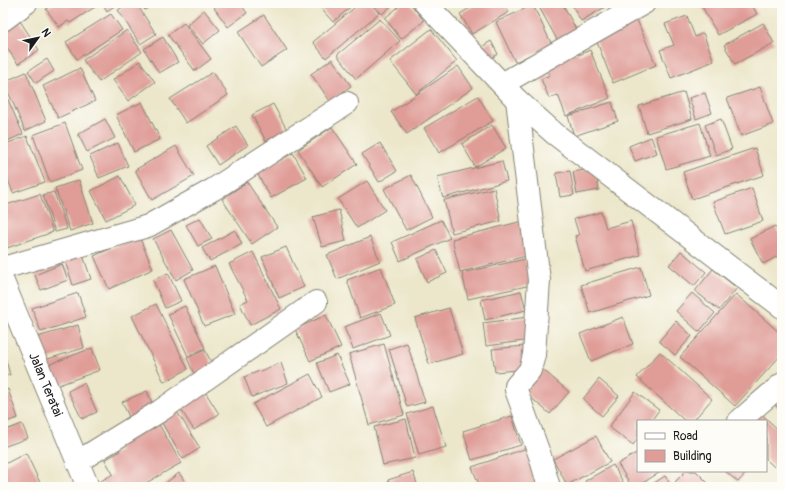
<svg xmlns="http://www.w3.org/2000/svg" width="785" height="490" viewBox="0 0 785 490" font-family="Pangolin,sans-serif">
<style>
.building{fill:#e09d98}
.lines{fill:none;stroke-linecap:round;stroke-linejoin:round}
.street-casing{stroke:#848274;stroke-width:24}
.street{stroke:#fff;stroke-width:22}
.labels{text-anchor:middle;dominant-baseline:central;stroke-width:4;stroke-linejoin:round;paint-order:stroke}
.street-label{font-size:13px;fill:#1c1c1c;stroke:#fdfcf7}
</style>
<rect width="100%" height="100%" fill="#fdfcf7"/>
<filter id="ink" filterUnits="userSpaceOnUse"><feTurbulence type="fractalNoise" baseFrequency=".025" numOctaves="2"/><feDisplacementMap in="SourceGraphic" scale="8" xChannelSelector="R" yChannelSelector="G"/><feConvolveMatrix kernelMatrix="1 2 1 2 8 2 1 2 1" color-interpolation-filters="sRGB"/></filter>
<filter id="wash" filterUnits="userSpaceOnUse"><feTurbulence type="fractalNoise" baseFrequency=".012" numOctaves="4" result="noise"/><feDisplacementMap in="SourceGraphic" scale="16" xChannelSelector="R" yChannelSelector="G"/><feGaussianBlur stdDeviation="0.9" result="paint"/><feColorMatrix in="noise" values="0 0 0 0 0 0 0 0 0 0 0 0 0 0 0 0 0 1.4 0 .05"/><feComposite in="paint" operator="in"/></filter>
<g filter="url(#wash)">
<rect width="100%" height="100%" fill="#ece7cb"/>
<g id="blocks">
<path class="building" d="M55,3H96L98,5L70,23L68,21L59,27L46,9Z
M102,3H119L107,11Z
M129,3H136L156,34L140,44L118,10Z
M139,3H154L145,10Z
M220,3H240L247,13L228,27L214,8Z
M316,3H355L333,22Z
M360,3H370L379,13L326,58L313,42Z
M372,3H390L392,5L382,14Z
M403,3H410L424,21L401,39L385,18Z
M478,3H504L509,12L472,34L460,14Z
M546,3H562L578,33L559,43L539,7Z
M571,3H612L581,21Z
M700,3H751L757,14L718,35Z
M533,5L552,45L515,62L496,22Z
M204,10L220,30L203,44L187,25Z
M111,14L122,30L77,59L66,42Z
M264,15L287,50L261,67L238,32Z
M687,16L695,37L703,33L714,61L671,78L660,50L674,45L665,24Z
M380,19L400,41L356,79L337,55Z
M637,20L656,65L613,83L595,37Z
M20,21L39,50L18,64L3,42V33Z
M184,23L211,59L195,71L168,35Z
M763,23L774,43L735,64L724,45Z
M431,29L457,61L416,94L390,61Z
M127,30L142,52L99,82L83,60Z
M163,37L178,62L159,73L144,49Z
M491,41L498,54L485,62L477,50Z
M590,50L610,98L566,116L558,95L549,98L541,79L550,75L547,68L577,51L579,55Z
M47,59L54,71L36,83L28,71Z
M332,59L351,86L330,101L311,74Z
M140,61L155,82L128,101L113,80Z
M458,66L473,88L407,134L391,112Z
M80,68L95,101L58,118L43,86Z
M26,72L46,121L25,131L4,82Z
M213,72L228,95L186,123L170,99Z
M760,87L773,124L741,136L727,98Z
M684,92L692,119L647,133L639,106Z
M705,93L712,113L696,119L689,98Z
M6,95L23,134L3,143V96Z
M478,96L493,121L439,153L424,128Z
M142,102L160,139L134,152L116,115Z
M612,102L618,121L574,136L568,116Z
M273,104L287,130L266,141L252,115Z
M105,119L115,138L87,152L78,134Z
M721,119L732,149L716,155L705,125Z
M65,123L82,170L50,182L33,135Z
M700,123L710,156L666,169L656,136Z
M492,125L506,148L475,167L462,144Z
M236,126L248,145L218,165L206,146Z
M332,127L357,164L322,187L298,150Z
M27,136L45,182L13,193L3,166V145Z
M651,137L657,153L635,161L629,146Z
M118,143L128,166L99,178L90,156Z
M380,143L397,171L379,182L362,154Z
M176,146L194,176L152,200L135,170Z
M755,148L764,175L692,199L683,172Z
M293,153L307,178L271,198L257,173Z
M502,161L507,181L443,198L437,177Z
M595,168L599,190L577,194L573,172Z
M570,171L574,195L560,197L556,173Z
M411,175L432,217L406,230L384,189Z
M120,176L135,205L106,220L91,191Z
M79,180L93,223L70,231L55,188Z
M367,181L385,210L357,228L338,199Z
M247,182L277,227L252,244L222,199Z
M494,188L501,221L452,233L444,200Z
M752,188L763,221L725,234L713,202Z
M54,192L67,229L55,232L43,195Z
M40,194L53,232L7,248L3,235V206Z
M339,210L346,241L322,247L313,217Z
M601,212L606,228L631,221L640,255L585,271L575,236L579,235L574,219Z
M200,218L212,239L198,246L186,225Z
M441,220L450,238L400,261L392,242Z
M523,221L531,255L460,272L452,239Z
M775,226L782,239V254L763,264L750,239Z
M171,230L193,270L176,280L153,239Z
M235,230L242,244L210,261L202,248Z
M139,236L153,269L109,289L94,256Z
M370,237L380,261L337,279L327,255Z
M286,247L304,287L279,298L262,257Z
M436,250L447,273L427,282L417,259Z
M681,251L706,272L694,286L669,265Z
M82,252L91,279L73,285L64,258Z
M253,252L281,309L250,325L240,304L248,300L229,264Z
M525,259L531,285L468,299L462,273Z
M62,264L68,280L41,290L35,275Z
M215,266L235,314L204,326L184,279Z
M381,267L395,305L360,318L347,280Z
M641,267L649,295L590,313L581,285Z
M713,269L737,288L719,310L695,291Z
M168,273L181,301L165,308L153,280Z
M521,291L526,310L485,320L481,300Z
M78,293L86,317L41,332L32,308Z
M692,293L715,313L699,332L676,311Z
M736,294L782,335V354L735,406L680,357Z
M156,304L188,369L164,382L132,316Z
M185,306L205,348L188,356L168,314Z
M449,308L463,354L429,364L415,318Z
M381,313L390,335L353,349L344,327Z
M326,315L341,347L310,361L295,329Z
M528,317L531,340L486,346L483,323Z
M623,317L633,344L591,361L580,334Z
M676,321L692,336L675,355L659,341Z
M78,325L84,348L41,361L34,338Z
M407,343L425,402L407,407L389,349Z
M384,344L404,415L369,425L349,354Z
M525,346L527,369L495,372L492,349Z
M92,348L100,370L56,386L48,365Z
M205,350L214,368L195,376L187,358Z
M4,352L10,375L3,376V353Z
M660,352L712,399L693,421H685L637,377Z
M337,355L350,384L329,392L317,363Z
M281,363L288,383L252,397L244,377Z
M540,367L569,392L550,414L521,389Z
M310,374L322,397L266,427L253,404Z
M599,379L619,396L602,416L583,399Z
M84,383L97,412L82,419L68,391Z
M8,389L18,418L3,423V391Z
M204,390L219,414L194,430L178,405Z
M147,391L155,410L131,421L122,402Z
M635,392L659,410L651,421H638V438L633,445L609,427Z
M782,396V411L775,405Z
M433,406L446,447L419,455L407,414Z
M176,410L200,448L183,459L160,420Z
M758,411L782,433V458L774,467L766,459V421H749Z
M512,416L521,445L472,460L463,431Z
M406,419L415,458L383,465L374,427Z
M157,421L181,463L139,487H104L101,481L113,474L105,460L120,451L116,445Z
M22,424L28,438L3,447V431Z
M596,436L610,462L567,485L553,459Z
M530,447L542,481L525,487H480L472,467Z
M638,452V471H662L636,487H632L618,464Z
M26,453L42,487H3V465Z
M613,465L626,487H589L585,481Z
M686,471H696L712,487H680L675,482Z
M725,471H748L738,482Z
M413,472L418,487H390L388,480Z
M179,473L189,487H160Z
M665,476L672,487H648Z"/>
</g>
</g>
<g filter="url(#ink)">
<use href="#blocks" fill-opacity="0" stroke="#848274" stroke-width="1"/>
<g class="lines">
<defs>
<g id="street">
<path d="M425,3L517,100L555,134L782,307"/>
<path d="M3,20L26,3"/>
<path d="M502,84L644,3"/>
<path d="M517,100L539,280L534,355L530,370L516,386V390L540,456L549,487"/>
<path d="M3,268L148,226L214,189L347,103"/>
<path id="s1" d="M3,282L88,487"/>
<path d="M739,421L782,384"/>
<path d="M77,462L160,411L316,302"/>
</g>
</defs>
<use href="#street" class="street-casing"/>
<use href="#street" class="street"/>
</g>
</g>
<g class="labels">
<g class="street-label">
<text stroke="none"><textPath href="#s1" startOffset="111">Jalan Teratai</textPath></text>
</g>
</g>
<rect width="785" height="490" fill="none" stroke="#fdfcf7" stroke-width="16"/>
<rect x="637" y="420" width="130" height="52" fill="#fdfcf7" stroke="#a3a29f"/>
<rect x="645" y="433" width="20" height="6" fill="#ffffff" stroke="#a3a29f"/>
<text x="673" y="440" font-size="12" fill="#1c1c1c">Road</text>
<rect x="645" y="450" width="20" height="12" fill="#e09d98" stroke="#a3a29f"/>
<text x="673" y="460" font-size="12" fill="#1c1c1c">Building</text>
<g transform="translate(38 38) rotate(57)" stroke="#fdfcf7" stroke-width="3" paint-order="stroke">
<path d="M0-3L7 15L0 10L-7 15Z" fill="#1c1c1c"/>
<text y="-6" font-size="11" font-weight="bold" text-anchor="middle" fill="#1c1c1c">N</text>
</g>
</svg>
